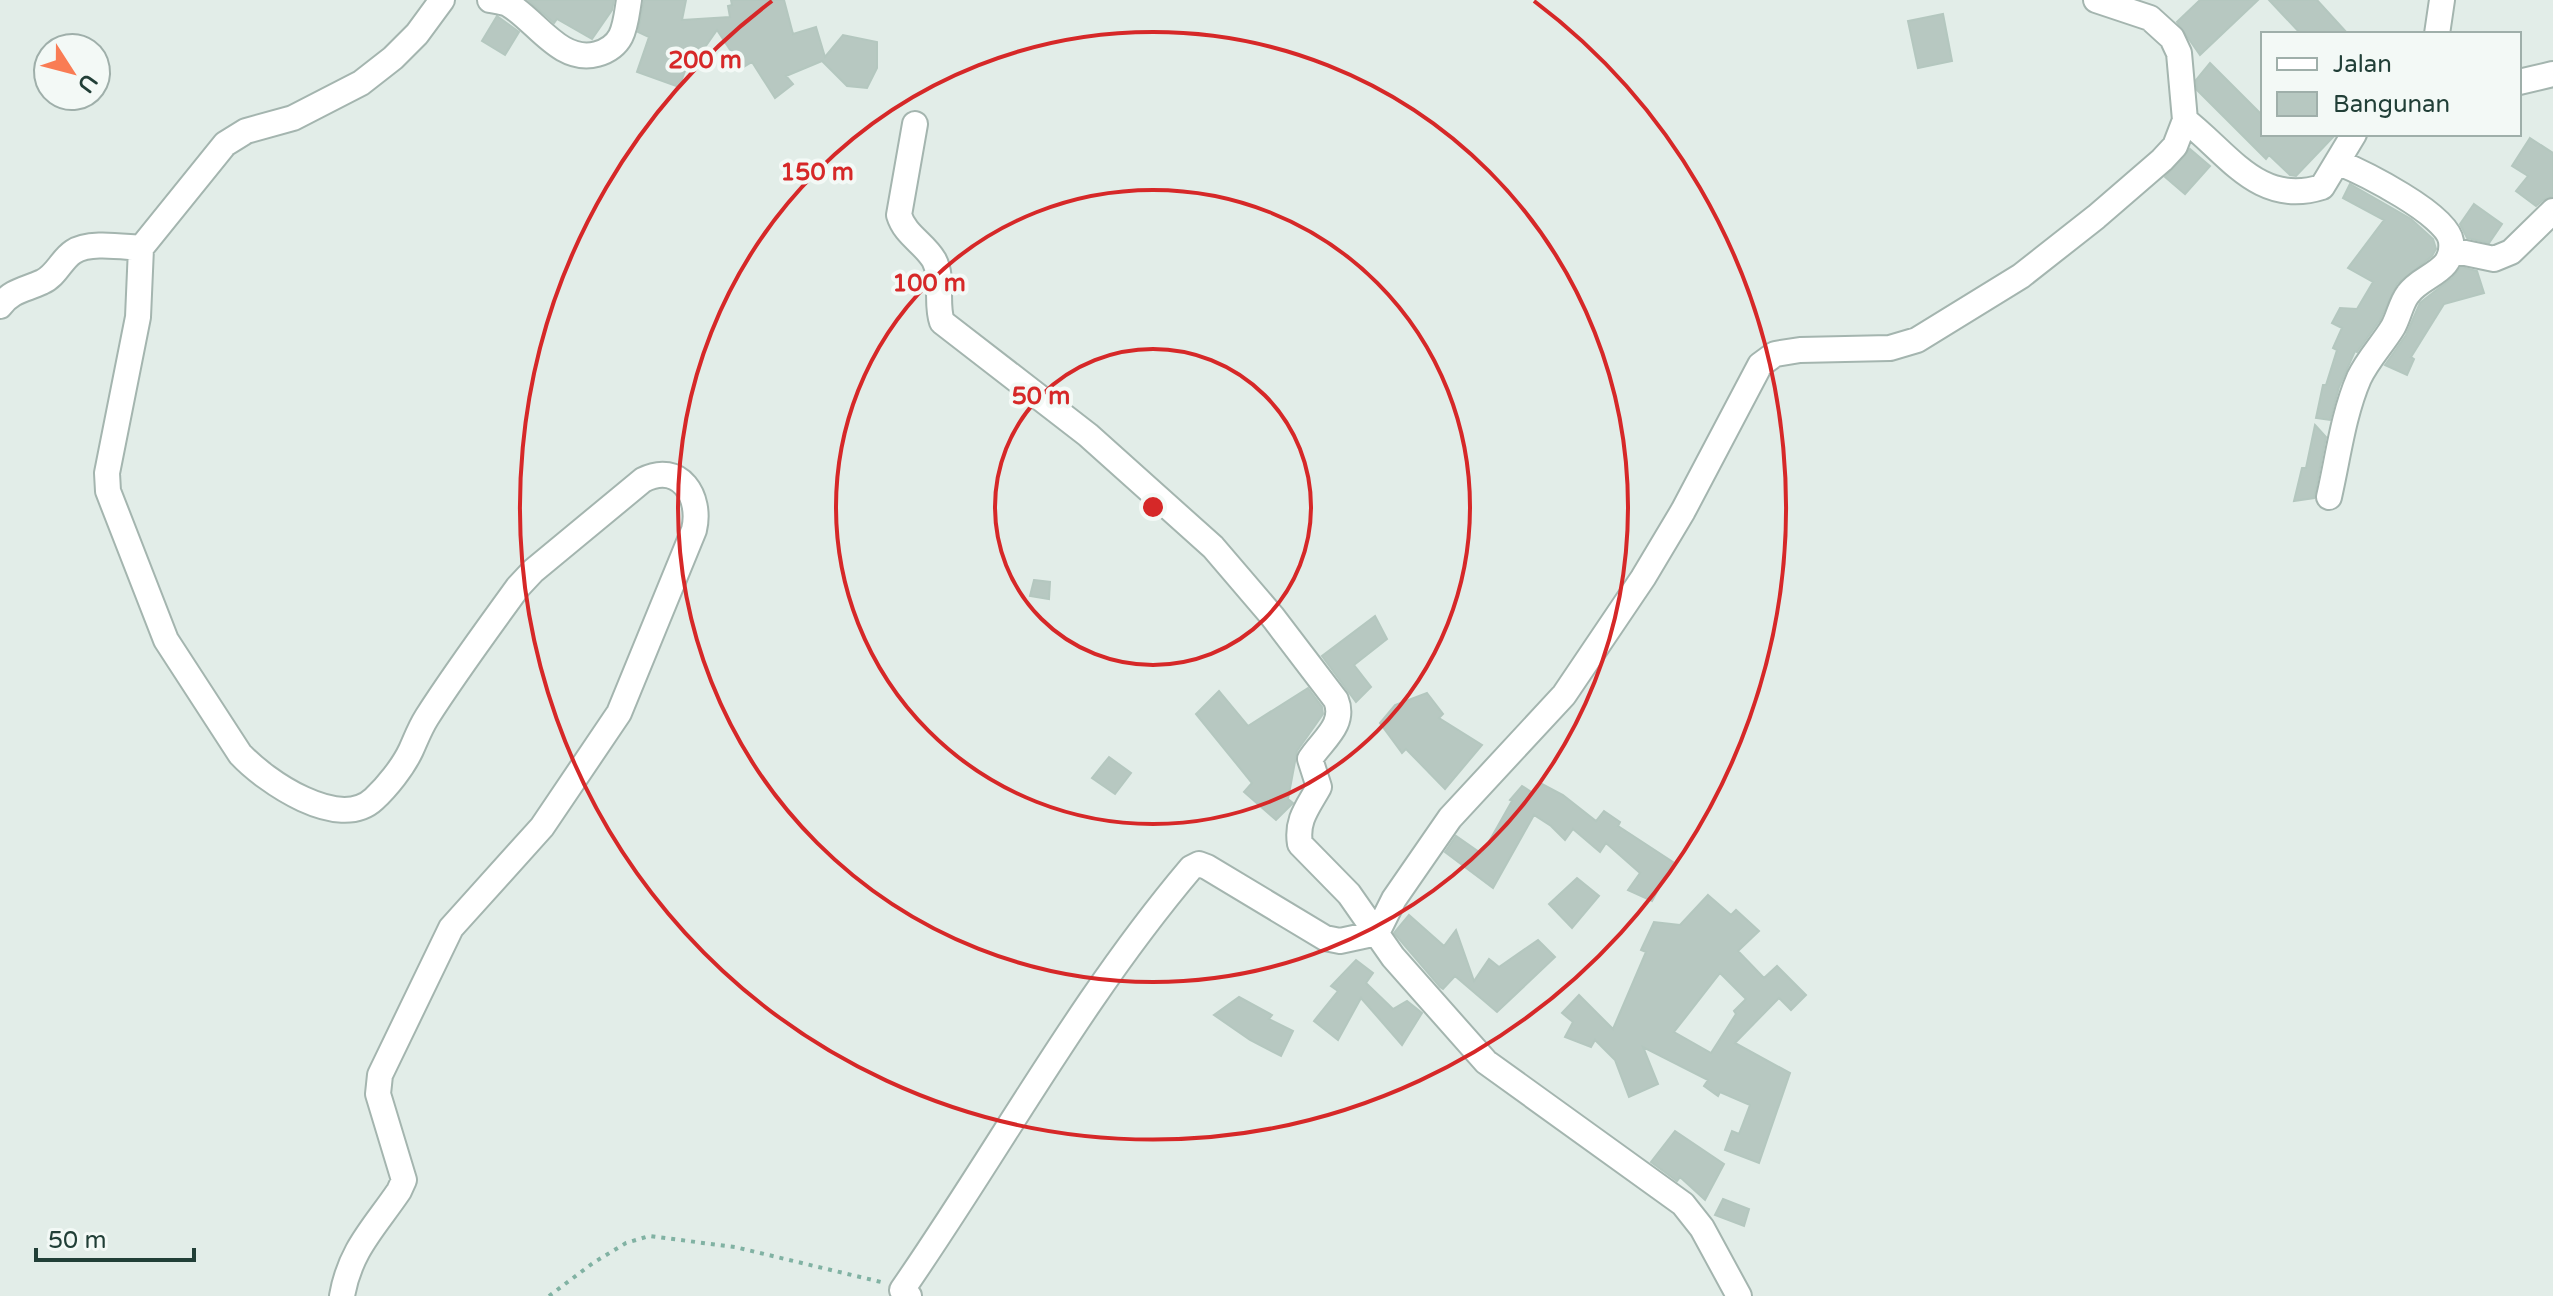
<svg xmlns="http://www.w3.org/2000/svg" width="2553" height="1296" viewBox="0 0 2553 1296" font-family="'Varela Round',sans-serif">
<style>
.building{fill:#b7c8c1;stroke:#b4c7bf;stroke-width:2;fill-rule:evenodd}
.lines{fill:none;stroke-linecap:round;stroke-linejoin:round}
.minor-casing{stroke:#a4b5af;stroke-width:28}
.path{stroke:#81b2a3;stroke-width:4;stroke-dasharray:4 6;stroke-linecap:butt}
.minor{stroke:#fff;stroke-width:24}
.ring{fill:none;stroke:#d62828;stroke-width:4}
.centre{fill:#d62828;stroke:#f3f9f6;stroke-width:4}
.ring-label{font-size:24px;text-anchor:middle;font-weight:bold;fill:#d62828;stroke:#f3f9f6;stroke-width:8;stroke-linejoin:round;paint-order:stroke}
</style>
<rect width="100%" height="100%" fill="#e2ede8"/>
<path class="building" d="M528,0H614L612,10L592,39L557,19L554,23Z
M644,0H686L682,20L730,17L728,6L732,5L731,0H784L793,34L816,27L825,57L843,35L877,42V68L867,88L847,86L822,61L786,76L793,84L775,98L752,62L742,68L717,30L703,50L694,47L679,87L637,72L649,37L638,32Z
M2200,0H2258L2200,55L2177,22Z
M2269,0H2317L2348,34H2301Z
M1943,14L1952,61L1918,68L1908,21Z
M497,16L519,32L505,55L482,41Z
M2210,63L2263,116V134H2336L2296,176L2290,175L2269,155L2266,159L2197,90L2196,80Z
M2530,138L2553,153V196L2543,200L2536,206L2516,191L2528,176L2512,166Z
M2190,149L2210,166L2185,194L2165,177Z
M2350,184L2411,219L2433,239L2436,249L2432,256L2397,284L2380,320L2357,352L2355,351L2339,387L2330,420L2316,418L2323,385H2326L2337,350L2333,348L2342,328L2332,323L2340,308L2357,309L2373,282L2348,268L2384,220L2343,198Z
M2474,204L2502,224L2489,243L2467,238L2460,224Z
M2461,267L2477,271L2484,293L2444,304L2411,357L2414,359L2407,375L2385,365L2406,335L2420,303L2452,278Z
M2315,425L2326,437L2314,498L2294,501L2302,468H2306Z
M1034,580L1050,582L1049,599L1030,596Z
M1375,616L1387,639L1354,665L1371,687L1356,702L1322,656Z
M1308,688L1322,707L1323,714L1297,751L1288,799L1293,803L1276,820L1244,792L1252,783L1196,714L1219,691L1248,726Z
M1427,693L1443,714L1439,718L1482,745L1445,789L1406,749L1402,753L1380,723L1395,705Z
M1109,757L1131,773L1115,794L1092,778Z
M1540,783L1563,795L1596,821L1604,811L1620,822L1618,826L1673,862L1652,901L1628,890L1640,873L1606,843L1600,852L1573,829L1565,840L1551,826L1534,815L1493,888L1445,852L1456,836L1482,854L1512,801L1510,800L1522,786L1533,793Z
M1577,878L1599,896L1572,928L1549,904Z
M1708,895L1731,915L1736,910L1759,931L1738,951L1764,978L1777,966L1806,995L1791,1010L1779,998L1735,1043L1790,1073L1759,1163L1725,1150L1732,1131L1739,1134L1750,1105L1720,1092L1718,1096L1704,1086L1708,1080L1643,1047L1658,1084L1629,1097L1615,1060L1595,1040L1591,1047L1565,1037L1573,1022L1562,1013L1579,995L1613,1029L1646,952L1641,950L1654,922L1680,925ZM1720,973L1746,999L1734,1011L1736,1014L1711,1053L1674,1032Z
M1409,915L1444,946L1456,930L1474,981L1489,959L1499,967L1538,940L1555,957L1497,1012L1455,976L1443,989L1440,987L1394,933Z
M1356,960L1373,973L1366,983L1393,1009L1407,1001L1422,1013L1402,1045L1361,998L1338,1040L1314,1021L1338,991L1331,986Z
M1239,997L1272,1015L1269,1019L1293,1031L1281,1056L1250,1040L1214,1015Z
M1675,1131L1724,1164L1705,1200L1680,1177L1677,1181L1651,1162Z
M1723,1199L1749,1209L1744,1226L1715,1215Z"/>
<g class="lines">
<defs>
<path id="minor" d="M490,0C495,1 503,2 508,4C536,20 560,64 597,54C625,46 625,25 629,0
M2437,34L2442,0
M2519,82L2553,74
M2185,120C2229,154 2259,207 2322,187L2354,134
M915,124L899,215C905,235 924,243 934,260C944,279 935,302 942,322L1088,435L1213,547L1272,616L1336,700C1346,725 1322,740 1310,759L1319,787C1308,807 1296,820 1300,844L1349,894L1393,957L1486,1062L1683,1204L1702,1228L1739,1296
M141,248L138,317L107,473L108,491L166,640L240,754C265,781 339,832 374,799C387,787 403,767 411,750C416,739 420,728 427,717C455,673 487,630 518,587L533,571L643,480C680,461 702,497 694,530L619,713L542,827L451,928L380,1075L378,1094L404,1180L399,1191C374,1228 350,1250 342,1296
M2451,250L2494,259L2511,252L2553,211
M0,306C12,290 25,290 42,282C56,276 61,260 73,252C89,241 123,247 141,248L225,144L246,131L293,118L361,83L393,58L417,34L442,0
M2329,497C2338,458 2343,415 2359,378C2368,359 2382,345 2393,327C2399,316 2401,303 2408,294C2422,274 2455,273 2451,241C2447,214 2362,172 2337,162
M909,1296L902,1290C999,1150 1080,999 1191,868L1199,864L1207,867L1325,938L1340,941L1377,933L1394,899L1450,818L1564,695L1643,578L1683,511L1760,365L1775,354L1800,350L1890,348L1917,340L2021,276L2096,217L2162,160L2175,146L2185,120L2179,53L2172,38L2150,18L2096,0"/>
</defs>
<use href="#minor" class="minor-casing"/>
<path class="path" d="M549,1296L593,1263L626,1243L649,1236L735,1247L881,1282"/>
<use href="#minor" class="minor"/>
</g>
<g class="ring">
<circle cx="1153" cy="507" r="158"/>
<circle cx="1153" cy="507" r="317"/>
<circle cx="1153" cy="507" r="475"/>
<path d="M1534 1A633 633 0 1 1 772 1"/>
</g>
<circle cx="1153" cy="507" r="12" class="centre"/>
<g class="ring-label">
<text x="705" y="68">200 m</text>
<text x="817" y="180">150 m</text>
<text x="929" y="291">100 m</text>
<text x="1041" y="404">50 m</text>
</g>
<rect x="2261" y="32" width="260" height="104" fill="#f3f9f6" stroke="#9fafaa" stroke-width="2"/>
<rect x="2277" y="58" width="40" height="12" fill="#ffffff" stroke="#9fafaa" stroke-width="2"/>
<text x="2333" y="72" font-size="24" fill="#213f37">Jalan</text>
<rect x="2277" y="92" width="40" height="24" fill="#b7c8c1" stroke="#9fafaa" stroke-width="2"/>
<text x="2333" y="112" font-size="24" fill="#213f37">Bangunan</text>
<g transform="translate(72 72) rotate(126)"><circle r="38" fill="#f3f9f6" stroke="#9fafaa" stroke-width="2"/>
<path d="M0-6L14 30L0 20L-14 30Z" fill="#f97c54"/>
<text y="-12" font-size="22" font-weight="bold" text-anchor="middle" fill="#213f37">U</text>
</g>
<path d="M36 1248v12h158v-12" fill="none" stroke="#213f37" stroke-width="4"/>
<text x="48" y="1248" font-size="24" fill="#213f37" stroke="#f3f9f6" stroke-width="6" paint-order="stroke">50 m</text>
</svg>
